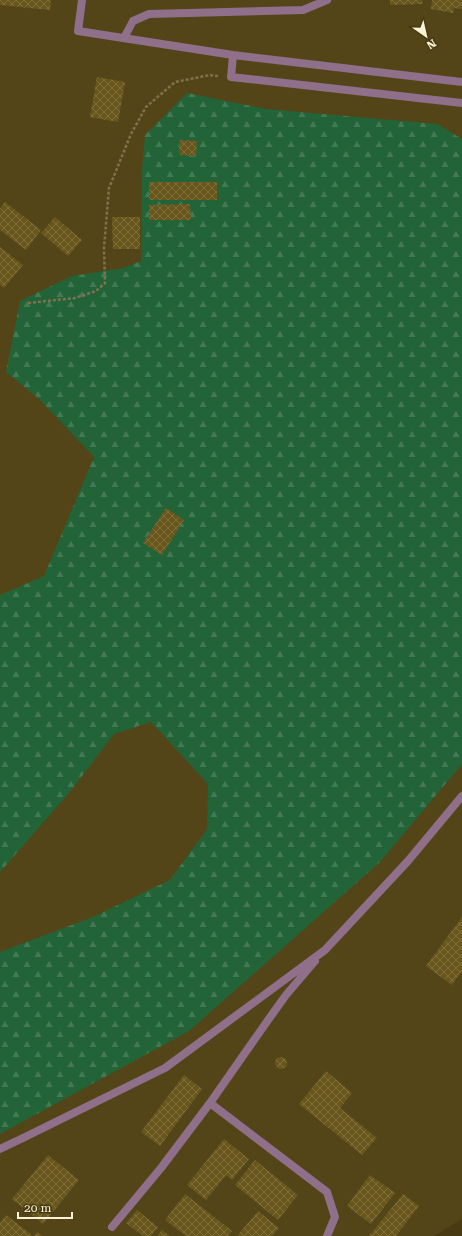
<svg xmlns="http://www.w3.org/2000/svg" width="462" height="1236" viewBox="0 0 462 1236" font-family="'Roboto Serif',serif">
<style>
.built{fill:#534517}
.forest{fill:url(#forest-firs)}
.building{fill:url(#building-cross-hatch)}
.lines{fill:none;stroke-linecap:round;stroke-linejoin:round}
.path{stroke:#7f734f;stroke-width:2.5;stroke-dasharray:3 2;stroke-linecap:butt}
.service{stroke:#906f8b;stroke-width:8}
</style>
<defs>
<pattern id="forest-firs" width="22" height="20" patternUnits="userSpaceOnUse"><rect width="22" height="20" fill="#226338"/><path d="M5 1l3.5 6h-7zM16 11l3.5 6h-7z" fill="#437a54"/></pattern>
<pattern id="building-cross-hatch" width="8" height="8" patternUnits="userSpaceOnUse"><rect width="8" height="8" fill="#68561c"/><path d="M0 0l8 8M0 8l8-8" fill="none" stroke="#7e6f3c"/></pattern>
</defs>
<rect width="100%" height="100%" fill="#483b13"/>
<path class="built" d="M0,0H462V1219L434,1236H0Z"/>
<path class="forest" d="M187,93L266,109L437,124L462,139V764L380,862L189,1031L0,1134V952L93,917L170,880L207,829L208,784L151,722L114,734L69,793L0,872V595L44,576L94,457L39,399L6,372L20,301L72,276L123,268L141,261L142,171L145,135Z"/>
<path class="building" d="M0,0H51L50,10L0,5Z
M390,0H422L423,4L390,5Z
M432,0H462V9L454,8L453,13L431,9Z
M97,77L125,82L118,122L90,117Z
M180,140L197,141L196,156L179,155Z
M149,182H217V200H149Z
M5,202L41,230L26,250L0,230V209Z
M190,204L191,220H149V205Z
M55,217L82,240L68,256L41,233Z
M112,217H140V249H113Z
M0,247L23,265L4,288L0,285Z
M166,508L184,520L162,555L143,543Z
M462,917V971L452,985L426,966Z
M275 1063a6 6 0 1 1 12 0a6 6 0 1 1-12 0Z
M326,1071L352,1093L340,1108L377,1138L362,1155L299,1104Z
M184,1075L202,1089L160,1146L141,1132Z
M224,1139L249,1159L232,1180L226,1175L206,1200L187,1185Z
M48,1155L79,1180L43,1224L12,1199Z
M255,1160L298,1195L278,1220L235,1185Z
M370,1175L395,1193L371,1224L347,1206Z
M185,1194L232,1231L228,1236H186L165,1220Z
M403,1194L419,1206L396,1236H369Z
M137,1210L158,1227L151,1236H143L126,1223Z
M258,1211L279,1228L272,1236H237Z
M6,1215L32,1235L31,1236H0V1223Z
M162,1230L170,1236H157Z
M37,1232L43,1236H34Z"/>
<g class="lines">
<path class="path" d="M28,303L75,298L96,291L105,283L104,248L109,188L131,134L146,107L175,82L210,75L218,76"/>
<path class="service" d="M82,0L78,31L233,55L462,82
M124,38L133,21L149,14L303,10L327,0
M233,55L231,77L462,103
M210,1103L327,1192L335,1217L327,1236
M0,1149L23,1138L165,1068L325,950L408,861L462,796
M112,1227L161,1168L210,1103L266,1023L286,995L315,961"/>
</g>
<g transform="translate(426 36) rotate(146)" stroke="#483b13" stroke-width="3" paint-order="stroke">
<path d="M0-3L7 15L0 10L-7 15Z" fill="#fdf3d6"/>
<text y="-6" font-size="11" font-weight="bold" text-anchor="middle" fill="#fdf3d6">N</text>
</g>
<path d="M18 1212v6h54v-6" fill="none" stroke="#fdf3d6" stroke-width="2"/>
<text x="24" y="1212" font-size="12" fill="#fdf3d6" stroke="#483b13" stroke-width="3" paint-order="stroke">20 m</text>
</svg>
